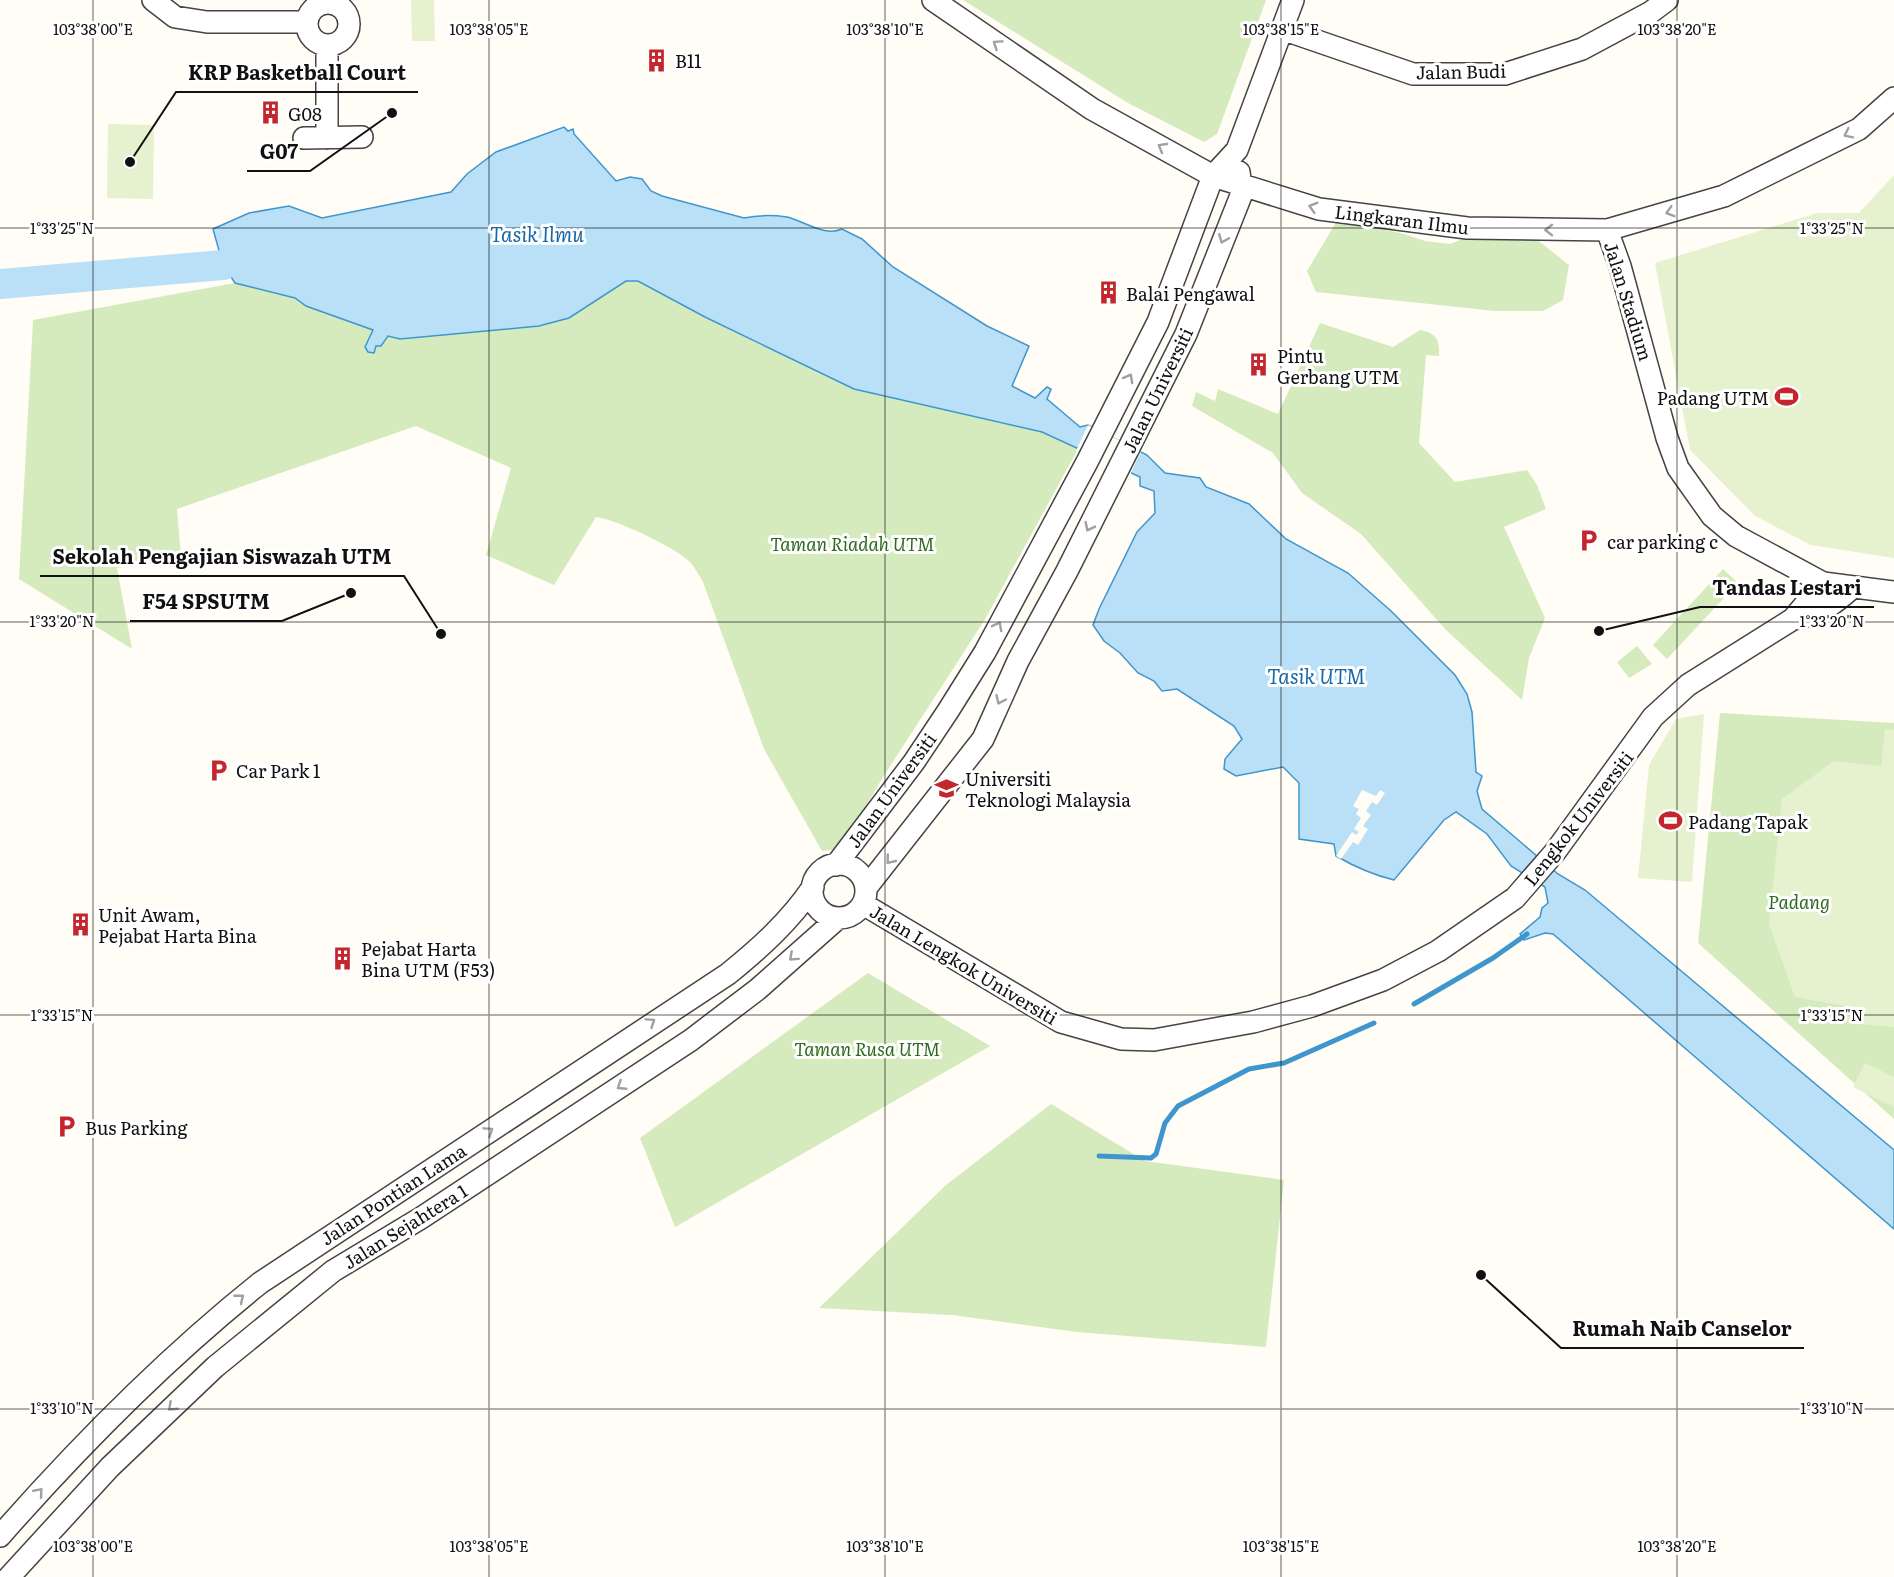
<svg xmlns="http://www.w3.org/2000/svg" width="1894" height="1577" viewBox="0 0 1894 1577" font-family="Literata,serif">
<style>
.green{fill:#d5ebbd}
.pitch{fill:#e6f2cf}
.water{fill:#b9e0f7;stroke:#3f96cf;stroke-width:1.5}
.pier{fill:#fffdf5}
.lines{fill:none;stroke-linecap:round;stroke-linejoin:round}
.stream{stroke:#3f96cf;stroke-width:5}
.river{stroke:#b9e0f7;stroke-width:30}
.minor-casing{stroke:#444;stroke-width:24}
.minor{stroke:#fff;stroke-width:21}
.oneway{stroke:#a0a0a0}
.ticks{fill:none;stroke:#111;stroke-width:1.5;stroke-opacity:0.45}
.labels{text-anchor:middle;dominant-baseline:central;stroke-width:6;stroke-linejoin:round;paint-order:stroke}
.poi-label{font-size:18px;fill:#111;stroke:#fff;text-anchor:start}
.street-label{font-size:18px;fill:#111;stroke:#fff}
.park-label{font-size:18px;font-style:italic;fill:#2f6b1f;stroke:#fff}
.water-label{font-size:20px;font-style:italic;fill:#1768a6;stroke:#fff}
.ticks-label{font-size:15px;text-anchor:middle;fill:#111;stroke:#fff;stroke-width:6;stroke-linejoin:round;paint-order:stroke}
.leader{fill:none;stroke:#111;stroke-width:2}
.callout-dot{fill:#111;stroke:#fff;stroke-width:2}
.callout-label{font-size:20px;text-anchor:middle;font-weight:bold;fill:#111;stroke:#fff;stroke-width:6;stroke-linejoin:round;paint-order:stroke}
</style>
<rect width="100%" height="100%" fill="#fffdf5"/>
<path class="green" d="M963,0H1266L1217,134L1204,142L1128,103Z
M1338,219L1404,234L1425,241L1450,244L1468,237L1535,238L1569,265L1563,300L1543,311H1495L1316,292L1307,271Z
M626,281H638L705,317L854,389L1042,432L1078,449L984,621L883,777L841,849L822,851L764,749L703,582C699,575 695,568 690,562C676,548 616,519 596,517L554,585L486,555L511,468L416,426L177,509L181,557L117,568L132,649L19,579L33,320L235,283L295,298L306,306L374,330L373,353L376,346H381L388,335L400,339L539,326L569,318Z
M1320,323L1393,347L1420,330C1436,333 1440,339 1439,356L1426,355L1419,443L1455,482L1527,470L1537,485L1546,509L1504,527L1545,618L1529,658L1522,700L1446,630L1361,534L1302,493L1273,453L1192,406L1196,392L1215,401L1218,389L1278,414Z
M1723,569L1738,583L1667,659L1653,645Z
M1637,646L1652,664L1629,678L1617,662Z
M1720,713L1894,723V1119L1698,943Z
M868,973L990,1046L675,1227L640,1138Z
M1051,1104L1145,1161L1284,1180L1266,1347L1077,1332L952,1315L819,1308L946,1185Z"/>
<path class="pitch" d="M411,0H434L435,41H412Z
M108,124L154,125L153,199L107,198Z
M1894,175V558L1811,545L1755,516L1690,450L1655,263L1817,213H1859Z
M1704,714L1692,882L1638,878L1649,765L1676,719Z
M1885,729L1894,730V1027L1860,1024L1861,1009L1795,997L1769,924L1782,799L1834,761L1881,766Z
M1865,1063L1894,1077V1107L1853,1087Z"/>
<path class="water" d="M564,127L568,131L573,129L574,134L616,181L630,177L642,179L651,191L662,196L744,218C758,215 773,215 787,217C804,221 825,237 842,229L862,239L893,267L987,326L1029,346L1012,386L1035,398L1047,387L1051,389L1047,399L1080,427L1088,425L1147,455L1165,473L1200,478L1206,487L1249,504L1286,539L1348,573L1391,611L1455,675L1467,694L1472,712L1476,772L1482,776L1477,791L1482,809L1558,874L1585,890L1894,1150V1229L1553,934L1545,933L1524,940L1520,934L1540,917L1542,908L1548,903L1545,887L1511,866L1487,834L1456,812L1444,820L1394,880C1374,875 1355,867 1336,856L1334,844L1299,839V783L1283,767L1236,776L1224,769L1225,759L1242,739L1234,726L1177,689L1162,691L1154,681L1138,673L1120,653L1104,641L1093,625L1099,609L1137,532L1155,513L1154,491L1140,486V477L1042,432L854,389L705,317L638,281H626L569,318L539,326L400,339L388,336L381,346H376L374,353L368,352L365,347L373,330L306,306L295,298L235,283L223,265L213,229L249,213L289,206L322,218L451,192L467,174L496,152Z"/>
<path class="pier" d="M1088,425L1141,451L1129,477L1076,451Z
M1362,790L1376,796L1380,790L1385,793L1377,805L1372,802L1366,811L1371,815L1363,826L1368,829L1358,845L1353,842L1341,859L1336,856L1352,832L1356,835L1359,832L1354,829L1361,818L1356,814L1359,809L1353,806Z"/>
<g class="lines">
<path class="stream" d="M1414,1004L1493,958L1527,934
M1099,1156L1151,1158L1156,1154L1165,1123L1178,1106L1249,1069L1284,1063L1374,1023"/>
<path class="river" d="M0,284L223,265"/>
<defs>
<path id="minor" d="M153,0L175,17L207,22H307
M933,0L1092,109L1213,176L1319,209L1467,228L1607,230L1724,196L1859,129L1894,98
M307 24a21 21 0 1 1 42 0a21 21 0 1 1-42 0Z
M1282,29L1413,74H1505L1582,49L1651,12L1667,0
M327,45V138
M304,138L362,137
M1607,230L1620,266L1667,438L1678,468L1712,516L1736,536L1823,583L1894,592
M1793,619C1819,616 1834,604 1853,587
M812 891a27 27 0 1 1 54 0a27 27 0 1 1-54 0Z
M836,865L914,762L948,711L985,652L1087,462L1158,322L1213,176L1237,150L1293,0
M866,888L983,739L1018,661L1067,571L1186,334L1242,193L1239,172
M863,904L1061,1022L1121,1039L1154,1040L1253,1022L1312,1006L1383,980L1438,951L1515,898L1555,852L1653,717L1688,685L1793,619L1823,583
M0,1536C81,1444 165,1359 260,1283L728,974C761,947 789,922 813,887
M9,1577L110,1467L215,1367L333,1271L421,1218L691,1040L758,989L837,919"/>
</defs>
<use href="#minor" class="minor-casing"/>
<use href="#minor" class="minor"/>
</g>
<defs><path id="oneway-chevron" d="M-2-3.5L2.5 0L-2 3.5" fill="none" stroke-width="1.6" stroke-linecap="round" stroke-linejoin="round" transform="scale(1.5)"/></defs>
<g class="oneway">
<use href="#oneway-chevron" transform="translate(997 44) rotate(-146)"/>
<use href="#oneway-chevron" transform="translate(1848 134) rotate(154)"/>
<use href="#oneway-chevron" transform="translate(1162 147) rotate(-150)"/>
<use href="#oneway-chevron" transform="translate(1313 207) rotate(-164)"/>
<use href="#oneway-chevron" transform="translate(1670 212) rotate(164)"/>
<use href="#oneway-chevron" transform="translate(1549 230) rotate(-180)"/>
<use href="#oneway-chevron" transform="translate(1223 239) rotate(112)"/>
<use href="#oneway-chevron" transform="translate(1129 378) rotate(-61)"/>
<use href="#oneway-chevron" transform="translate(1089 527) rotate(116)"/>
<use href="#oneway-chevron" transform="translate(998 626) rotate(-62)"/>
<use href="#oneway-chevron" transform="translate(1000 700) rotate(115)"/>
<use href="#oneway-chevron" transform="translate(890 860) rotate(129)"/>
<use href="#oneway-chevron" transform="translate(793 957) rotate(138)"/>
<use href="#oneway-chevron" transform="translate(651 1022) rotate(-34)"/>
<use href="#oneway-chevron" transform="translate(621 1086) rotate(147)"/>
<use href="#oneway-chevron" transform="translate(489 1131) rotate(-34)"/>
<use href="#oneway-chevron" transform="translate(240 1298) rotate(-39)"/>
<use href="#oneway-chevron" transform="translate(172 1407) rotate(137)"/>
<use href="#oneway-chevron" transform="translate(39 1492) rotate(-49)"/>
</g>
<path class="ticks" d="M93,0V1577M489,0V1577M885,0V1577M1281,0V1577M1677,0V1577M0,228H1894M0,622H1894M0,1015H1894M0,1409H1894"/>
<defs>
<symbol id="building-bare" viewBox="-9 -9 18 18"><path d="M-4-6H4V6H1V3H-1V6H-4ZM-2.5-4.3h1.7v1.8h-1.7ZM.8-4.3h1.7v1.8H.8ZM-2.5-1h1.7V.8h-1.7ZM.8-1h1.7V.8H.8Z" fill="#c4262e" stroke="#fff" stroke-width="2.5" paint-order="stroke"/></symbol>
<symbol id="stadium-bare" viewBox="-9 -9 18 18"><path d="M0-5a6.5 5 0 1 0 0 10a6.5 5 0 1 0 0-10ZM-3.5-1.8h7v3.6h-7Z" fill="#c4262e" stroke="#fff" stroke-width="2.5" paint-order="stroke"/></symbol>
<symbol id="parking-bare" viewBox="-9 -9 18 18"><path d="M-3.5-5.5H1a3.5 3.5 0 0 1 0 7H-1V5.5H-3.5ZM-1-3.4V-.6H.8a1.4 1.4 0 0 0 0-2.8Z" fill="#c4262e" stroke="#fff" stroke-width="2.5" paint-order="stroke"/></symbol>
<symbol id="university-bare" viewBox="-9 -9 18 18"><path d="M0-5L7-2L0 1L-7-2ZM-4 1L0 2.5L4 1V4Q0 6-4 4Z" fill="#c4262e" stroke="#fff" stroke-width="2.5" paint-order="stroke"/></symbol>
</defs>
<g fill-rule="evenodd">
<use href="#building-bare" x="640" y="44" width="33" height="33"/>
<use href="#building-bare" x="254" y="96" width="33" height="33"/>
<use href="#building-bare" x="1092" y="276" width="33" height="33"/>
<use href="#building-bare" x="1242" y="348" width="33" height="33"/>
<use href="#stadium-bare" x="1770" y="380" width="33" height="33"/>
<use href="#parking-bare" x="1572" y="524" width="33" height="33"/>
<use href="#parking-bare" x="202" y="754" width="33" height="33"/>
<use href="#university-bare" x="930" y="772" width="33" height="33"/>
<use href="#stadium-bare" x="1654" y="804" width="33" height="33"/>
<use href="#building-bare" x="64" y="908" width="33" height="33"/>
<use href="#building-bare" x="326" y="942" width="33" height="33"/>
<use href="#parking-bare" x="50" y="1110" width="33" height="33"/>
</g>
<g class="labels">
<g class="poi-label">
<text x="675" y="60">B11</text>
<text x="288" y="113">G08</text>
<text x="1126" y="293">Balai Pengawal</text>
<text x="1277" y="355">Pintu<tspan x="1277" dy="21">Gerbang UTM</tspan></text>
<text x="1769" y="397" text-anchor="end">Padang UTM</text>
<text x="1607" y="541">car parking c</text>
<text x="236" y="770">Car Park 1</text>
<text x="965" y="778">Universiti<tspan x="965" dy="21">Teknologi Malaysia</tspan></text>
<text x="1688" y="821">Padang Tapak</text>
<text x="98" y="914">Unit Awam,<tspan x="98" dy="21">Pejabat Harta Bina</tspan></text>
<text x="361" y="948">Pejabat Harta<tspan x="361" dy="21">Bina UTM (F53)</tspan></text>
<text x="85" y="1127">Bus Parking</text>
</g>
<g class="street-label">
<text transform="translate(1461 71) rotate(-1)">Jalan Budi</text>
<text transform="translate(1402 219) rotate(7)">Lingkaran Ilmu</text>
<text transform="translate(1629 301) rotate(73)">Jalan Stadium</text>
<text transform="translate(1157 390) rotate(-64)">Jalan Universiti</text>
<text transform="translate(891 790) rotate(-54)">Jalan Universiti</text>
<text transform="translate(1578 818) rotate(-52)">Lengkok Universiti</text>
<text transform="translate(964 964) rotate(31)">Jalan Lengkok Universiti</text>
<text transform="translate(393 1194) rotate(-33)">Jalan Pontian Lama</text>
<text transform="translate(405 1226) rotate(-32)">Jalan Sejahtera 1</text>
</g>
<g class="park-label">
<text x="852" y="543">Taman Riadah UTM</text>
<text x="1799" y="901">Padang</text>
<text x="867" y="1048">Taman Rusa UTM</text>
</g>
<g class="water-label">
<text x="537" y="233">Tasik Ilmu</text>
<text x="1316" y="675">Tasik UTM</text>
</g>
</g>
<g class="ticks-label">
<text x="93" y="35">103°38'00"E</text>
<text x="489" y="35">103°38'05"E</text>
<text x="885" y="35">103°38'10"E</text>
<text x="1281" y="35">103°38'15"E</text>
<text x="1677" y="35">103°38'20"E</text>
<text x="62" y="234">1°33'25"N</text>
<text x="1832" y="234">1°33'25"N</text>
<text x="62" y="627">1°33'20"N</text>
<text x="1832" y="627">1°33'20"N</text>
<text x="62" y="1021">1°33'15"N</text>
<text x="1832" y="1021">1°33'15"N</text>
<text x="62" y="1414">1°33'10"N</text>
<text x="1832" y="1414">1°33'10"N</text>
<text x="93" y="1552">103°38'00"E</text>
<text x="489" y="1552">103°38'05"E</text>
<text x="885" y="1552">103°38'10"E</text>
<text x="1281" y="1552">103°38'15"E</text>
<text x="1677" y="1552">103°38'20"E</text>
</g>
<path class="leader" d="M130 162L176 92H418M392 113L310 171H247M441 634L404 576H40M1599 631L1700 607H1874M351 593L282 621H130M1481 1275L1561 1348H1804"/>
<g class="callout-dot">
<circle cx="130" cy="162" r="6"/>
<circle cx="392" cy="113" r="6"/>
<circle cx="441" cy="634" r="6"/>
<circle cx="1599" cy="631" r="6"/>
<circle cx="351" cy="593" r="6"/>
<circle cx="1481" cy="1275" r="6"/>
</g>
<g class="callout-label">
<text x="297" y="80">KRP Basketball Court</text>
<text x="279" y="159">G07</text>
<text x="222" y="564">Sekolah Pengajian Siswazah UTM</text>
<text x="1787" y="595">Tandas Lestari</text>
<text x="206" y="609">F54 SPSUTM</text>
<text x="1682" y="1336">Rumah Naib Canselor</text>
</g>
</svg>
